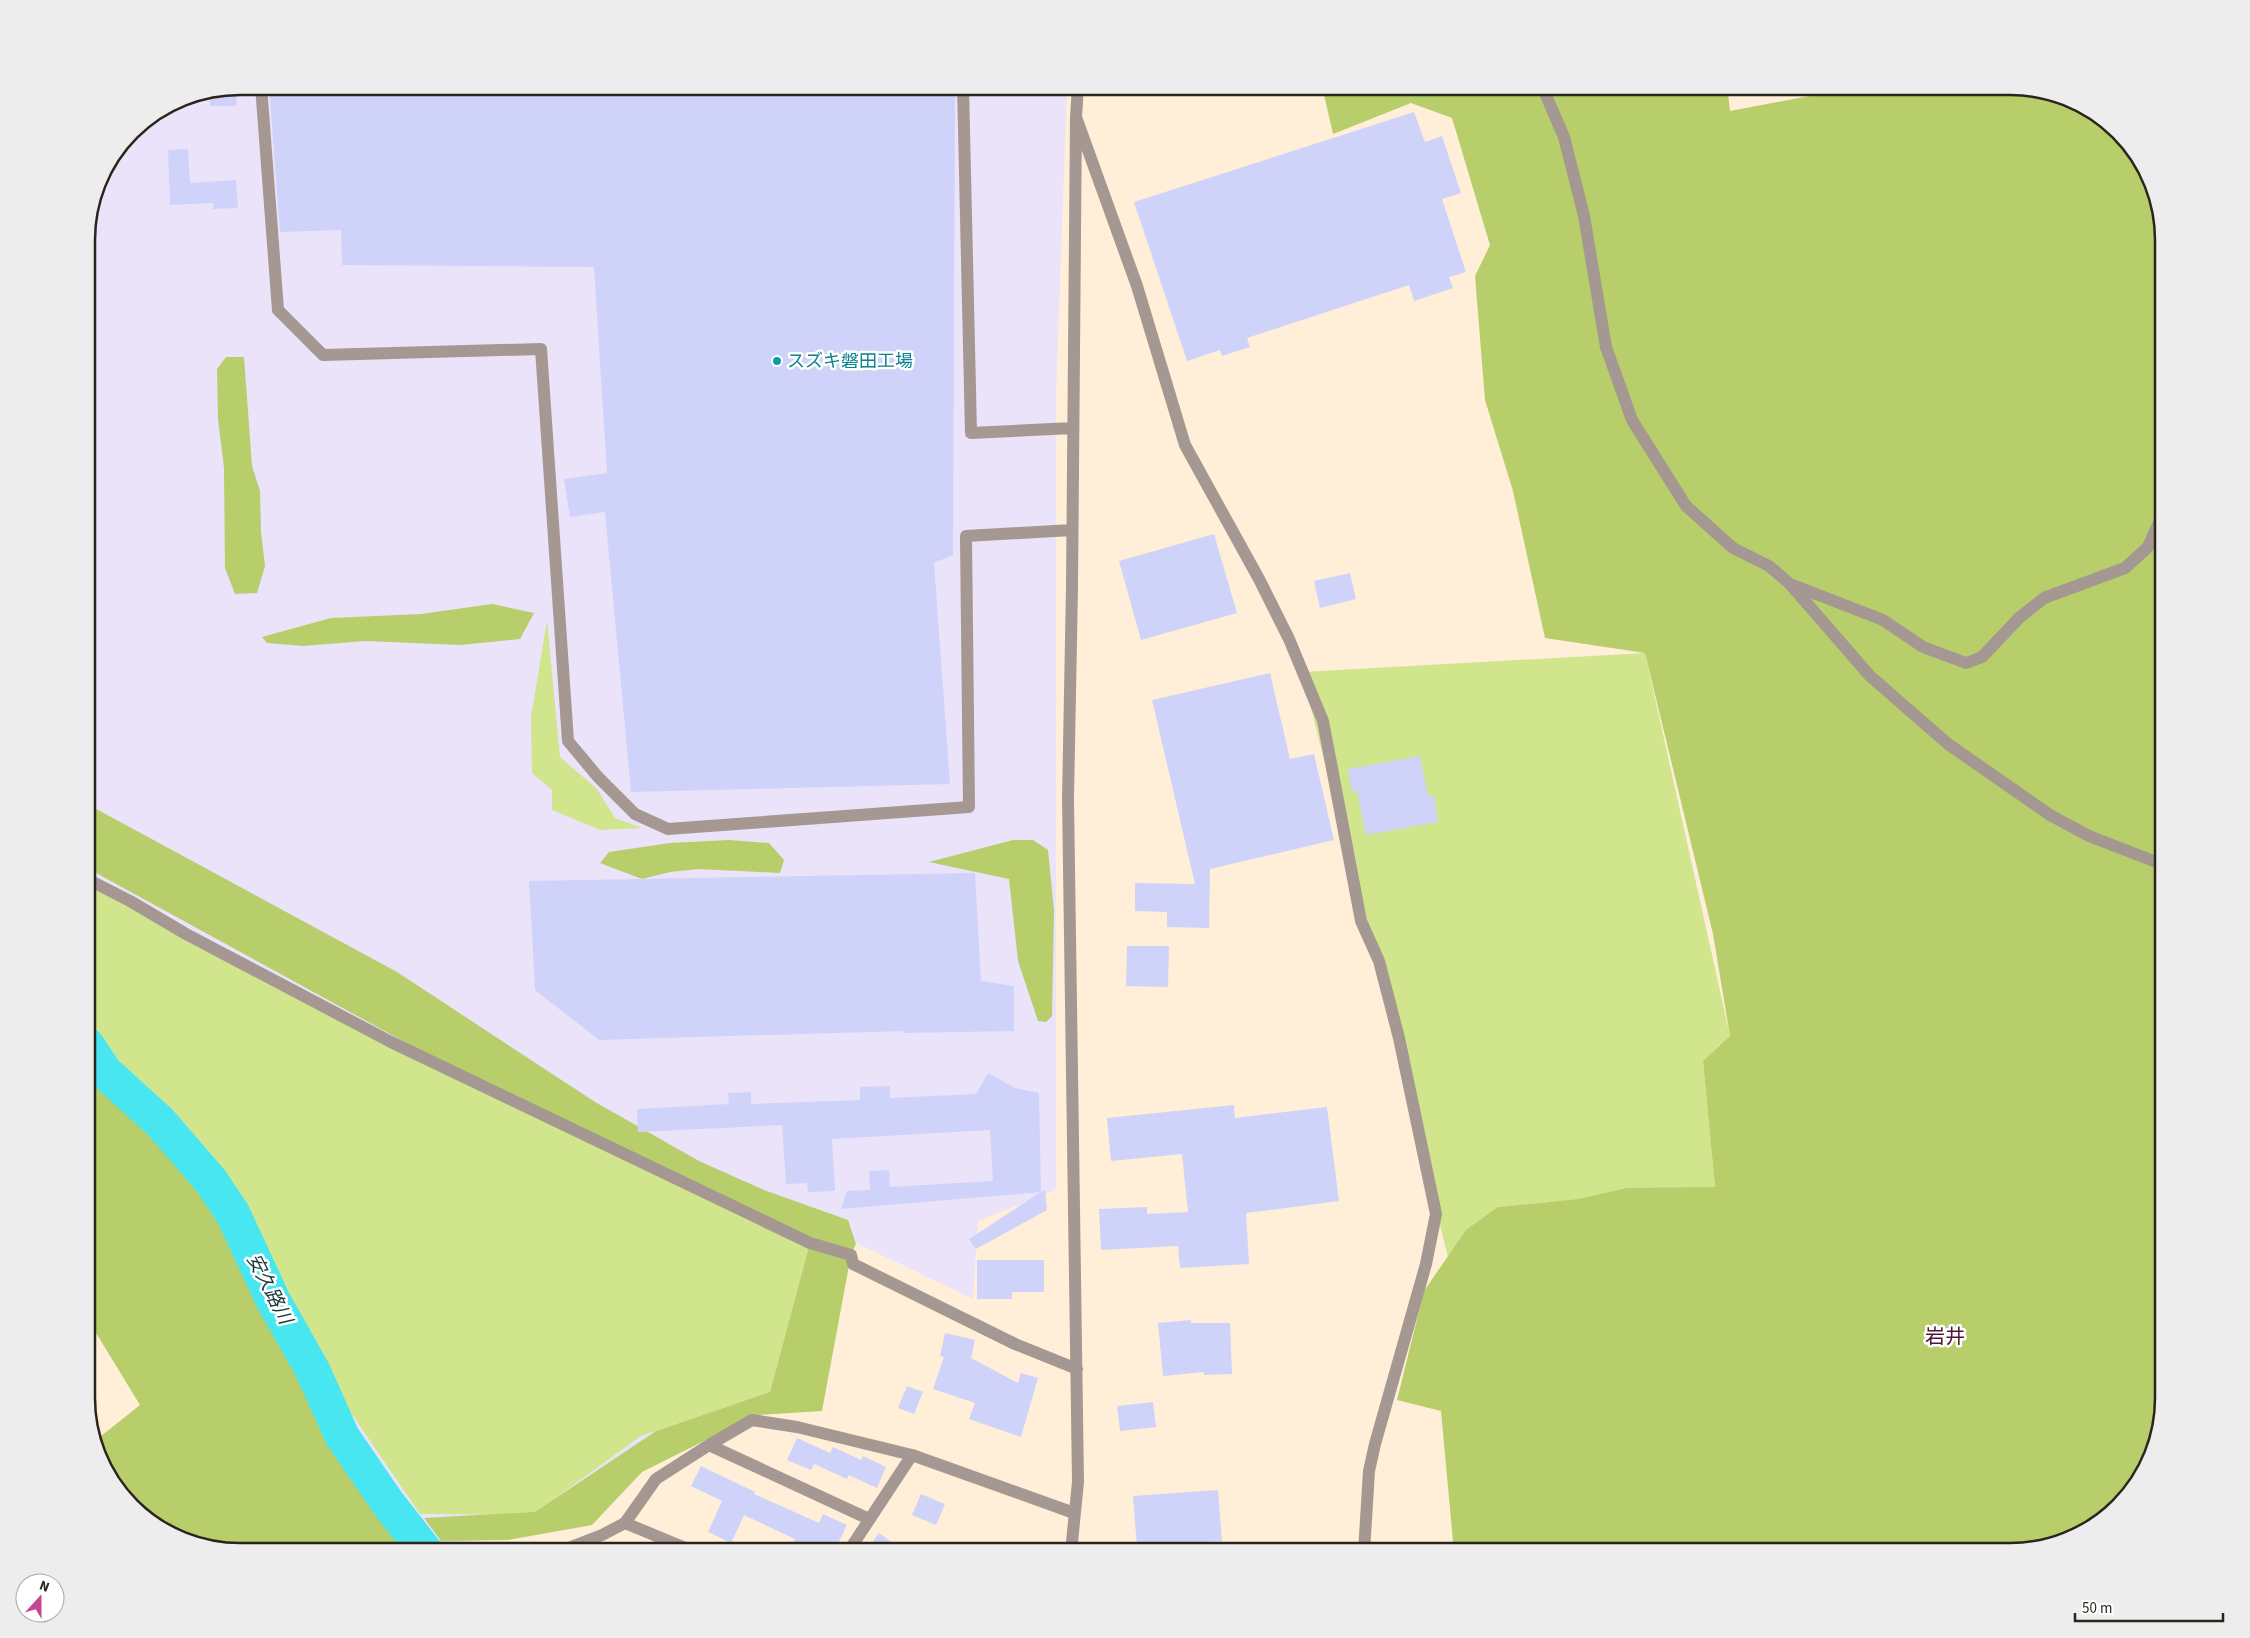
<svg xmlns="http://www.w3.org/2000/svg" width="2250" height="1638" viewBox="0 0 2250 1638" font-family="'Source Sans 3','Noto Sans JP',sans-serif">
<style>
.industrial{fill:#eae3f9}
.green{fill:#d1e68c}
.forest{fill:#b7ce6a}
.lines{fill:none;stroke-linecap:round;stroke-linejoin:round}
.river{stroke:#47e6f1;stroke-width:35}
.building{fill:#d0d3f9}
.minor{stroke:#a59791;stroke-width:12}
.culture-dot{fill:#0f9aa8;stroke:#fff;stroke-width:2}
.labels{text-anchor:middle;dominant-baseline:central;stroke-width:5;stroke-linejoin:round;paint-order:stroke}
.culture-label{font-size:18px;fill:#0d838f;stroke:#fff;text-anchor:start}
.water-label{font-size:19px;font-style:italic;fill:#1a3435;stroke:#fff}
.quarter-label{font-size:20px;fill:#511439;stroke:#fff}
.rim{fill:none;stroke:#2b241a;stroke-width:2.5}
</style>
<rect width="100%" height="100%" fill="#ffefd8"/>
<path class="industrial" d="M240,86H1067L1056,395V1190L978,1221L973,1299L838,1234L823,1392L685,1412L603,1497L441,1552H406L140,1159L87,1076V230L98,181L131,131L181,98Z"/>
<path class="green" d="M547,620L560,757L597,789L615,818L642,828L600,830L552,810V790L532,773L531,717Z
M1645,653L1730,1036L1703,1061L1715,1187L1498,1207L1448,1257L1302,672Z
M87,881L500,1095L810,1243L770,1392L641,1436L532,1515L420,1514L321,1369L234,1187L114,1064L87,1025Z"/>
<path class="forest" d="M1322,86H1727L1730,111L1863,86H2010L2059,94L2103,118L2148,172L2164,240V1398L2156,1448L2132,1491L2078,1536L2010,1552H1454L1441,1411L1397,1400L1424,1291L1466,1230L1498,1207L1579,1199L1627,1188L1715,1187L1703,1061L1730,1036L1713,934L1645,653L1545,638L1513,491L1485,400L1475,276L1490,245L1452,118L1411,103L1333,134Z
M226,357H244L252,466L260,491L261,532L265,566L257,593L235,594L225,568L224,468L218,419L217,369Z
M492,604L534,613L520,639L460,645L365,641L303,646L267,643L262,637L331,618L421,614Z
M87,804L397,972L595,1102L699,1161L764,1190L848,1220L856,1244L851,1255L822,1411L756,1415L642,1472L592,1525L508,1540L441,1541L424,1518L535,1512L656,1431L770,1392L810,1243L507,1098L87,868Z
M729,840L769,843L784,860L780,873L699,869L670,872L642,879L600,863L609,852L670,843Z
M1013,840H1033L1048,850L1054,910L1052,1016L1046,1022L1038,1021L1018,961L1009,879L929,862Z
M87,1049L201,1180L234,1234L260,1304L307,1379L353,1480L412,1552H240L190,1544L147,1520L107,1475L96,1440L140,1405L93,1328H87Z"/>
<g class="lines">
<path class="river" d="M87,1045L105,1072L160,1122L211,1181L233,1214L273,1300L312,1369L342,1436L387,1502L426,1552"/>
</g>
<path class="building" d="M269,86H955L953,555L934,563L950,784L631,792L605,512L570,517L564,479L607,473L594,267L342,265L341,230L280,232Z
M237,87L236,106H210V92Z
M1414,112L1425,142L1442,136L1461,193L1442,199L1466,272L1449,277L1453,288L1414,301L1409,285L1247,338L1250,347L1222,356L1220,350L1187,361L1134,202Z
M188,149L190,183L236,180L238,208L213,209V203L170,205L168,150Z
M1214,534L1237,613L1141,640L1119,561Z
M1350,573L1356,599L1320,608L1314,581Z
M1270,673L1290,759L1314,754L1334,840L1210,869L1209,928L1167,927V912L1135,911V883L1195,884L1152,700Z
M1420,756L1428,796L1434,795L1438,822L1366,835L1357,791L1352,792L1348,769Z
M975,873L981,981L1014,986V1031L903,1033V1031L599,1040L535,990L529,881Z
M1127,946H1169L1168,987L1126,986Z
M988,1073L1015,1088L1039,1093L1041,1192L1045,1190L1047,1210L976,1249L969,1239L1041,1192L841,1209L847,1191L870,1190L869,1171L889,1170L890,1187L993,1181L990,1130L832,1139L835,1191L808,1192L807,1183L786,1184L782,1125L638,1132L637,1109L729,1104L728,1093L751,1092V1104L860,1100V1087L890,1086V1098L976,1094Z
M1234,1105L1235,1118L1327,1107L1339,1201L1246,1213L1249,1264L1180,1268L1178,1246L1101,1250L1099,1209L1147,1207V1214L1188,1212L1182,1154L1111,1161L1107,1118Z
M977,1260H1044V1292H1012V1299H977Z
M1191,1320V1323H1230L1232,1374L1204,1375V1372L1163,1376L1158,1323Z
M945,1333L975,1340L971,1358L1018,1383L1021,1373L1038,1378L1021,1437L969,1419L975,1403L933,1389L944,1357L940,1356Z
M907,1386L923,1392L914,1414L898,1408Z
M1153,1402L1156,1427L1120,1431L1117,1406Z
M797,1438L830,1453L833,1447L861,1460L863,1456L886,1467L877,1488L849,1475L847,1479L814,1464L811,1470L787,1460Z
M701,1466L755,1492L754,1494L819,1523L823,1514L847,1525L834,1552H789L795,1539L744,1515L731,1543L708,1532L722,1501L691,1486Z
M1218,1490L1222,1541L1137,1547L1133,1496Z
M921,1494L945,1504L936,1525L912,1515Z
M879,1533L905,1552H865Z"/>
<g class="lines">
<path class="minor" d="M261,86L278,310L323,355L541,349L568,741L598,777L635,814L668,829L969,807L966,536L1072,530
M963,86L971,433L1073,428
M1542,86L1564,137L1584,216L1606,347L1632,420L1686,506L1733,548L1769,566L1790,584L1870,676L1948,744L2050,815L2089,836L2164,865
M1076,117L1137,286L1185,445L1259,579L1289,639L1323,721L1361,921L1379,961L1399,1038L1436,1214L1426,1264L1375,1444L1369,1471L1364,1552
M1793,585L1883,620L1923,647L1966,663L1982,657L2019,618L2044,598L2125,568L2148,547L2164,511
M87,879L130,901L186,934L391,1042L810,1243L851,1255L853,1264L1015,1344L1077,1369
M709,1445L869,1519
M625,1523L695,1552
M558,1552L602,1535L625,1523L656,1479L709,1445L752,1420L797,1427L912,1455L1074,1513
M848,1552L912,1455
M1071,1552L1078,1482L1068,799L1072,587L1076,117L1078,86"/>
</g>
<circle class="culture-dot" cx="777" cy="361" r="5"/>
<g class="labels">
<g class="culture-label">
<text x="787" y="361">スズキ磐田工場</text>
</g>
<g class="water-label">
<text transform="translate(269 1289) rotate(63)">安久路川</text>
</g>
<g class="quarter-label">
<text x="1945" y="1337">岩井</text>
</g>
</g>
<path d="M0 0H2250V1638H0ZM240 95H2010A145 145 0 0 1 2155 240V1398A145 145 0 0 1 2010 1543H240A145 145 0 0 1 95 1398V240A145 145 0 0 1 240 95Z" fill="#eeeded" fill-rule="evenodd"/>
<path class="rim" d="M240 95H2010A145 145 0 0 1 2155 240V1398A145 145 0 0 1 2010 1543H240A145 145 0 0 1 95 1398V240A145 145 0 0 1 240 95Z"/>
<g transform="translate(40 1598) rotate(21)"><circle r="24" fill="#ffffff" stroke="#aaa7a3"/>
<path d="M0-4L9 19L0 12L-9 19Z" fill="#c64691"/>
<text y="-8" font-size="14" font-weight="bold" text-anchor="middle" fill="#2b241a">N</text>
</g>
<path d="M2075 1613v8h148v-8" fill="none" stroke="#2b241a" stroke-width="2.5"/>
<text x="2082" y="1613" font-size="15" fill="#2b241a" stroke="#ffffff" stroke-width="4" paint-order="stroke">50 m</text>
</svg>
